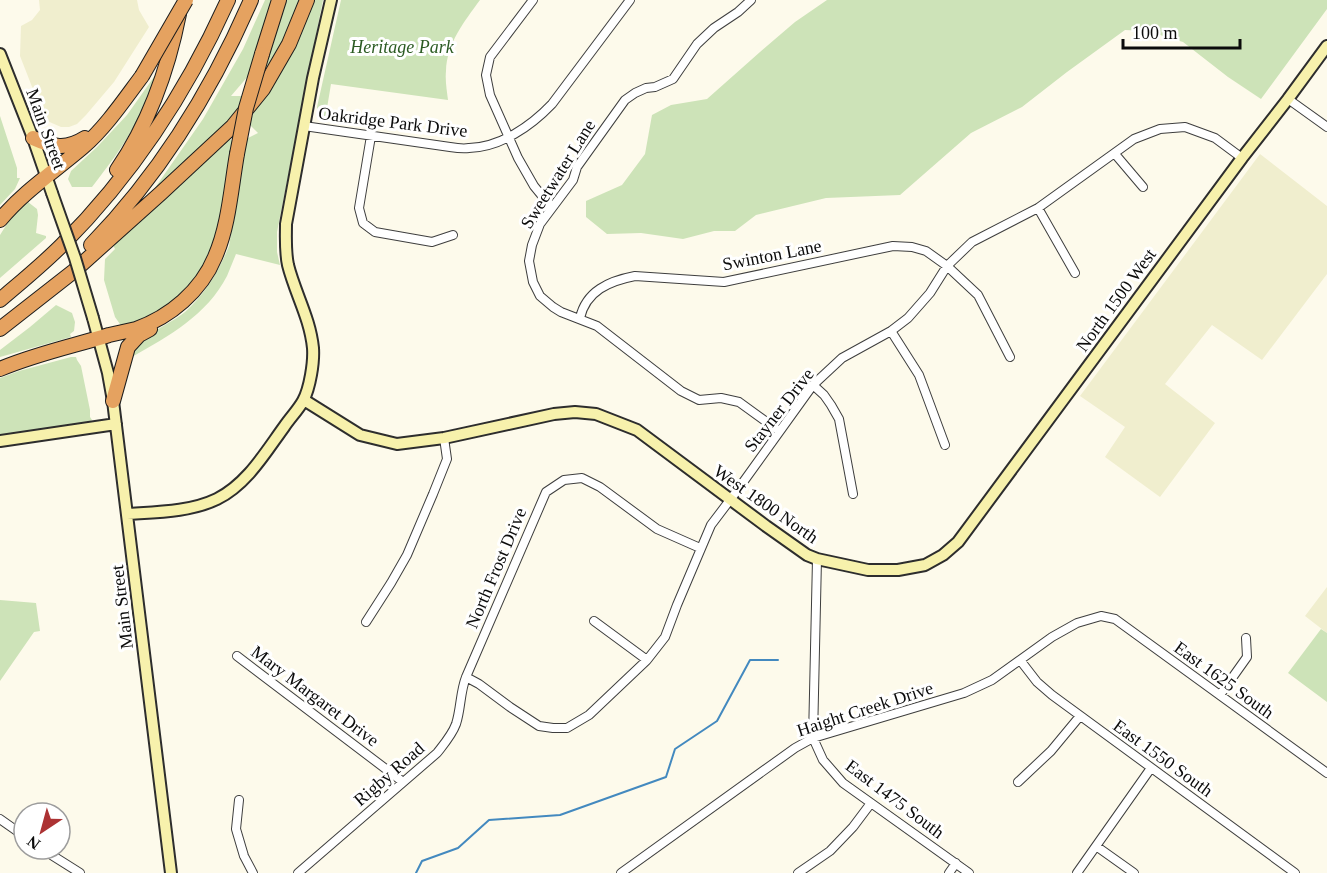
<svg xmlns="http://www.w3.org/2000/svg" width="1327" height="873" viewBox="0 0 1327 873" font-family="'Times New Roman',serif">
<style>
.farmland{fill:#f0eece}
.green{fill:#cde3b8}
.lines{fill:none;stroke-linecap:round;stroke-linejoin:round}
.stream{stroke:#4389bf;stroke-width:2}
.street-casing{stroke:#3e3e3e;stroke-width:10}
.secondary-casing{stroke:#2d2d2d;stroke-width:14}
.highway-casing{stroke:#1c1c1c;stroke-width:16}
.street{stroke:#fff;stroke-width:8}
.secondary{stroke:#f7f1ac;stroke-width:10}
.highway{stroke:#e5a260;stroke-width:14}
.secondary-bridge-casing{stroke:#2d2d2d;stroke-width:14;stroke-linecap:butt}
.highway-bridge-casing{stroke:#1c1c1c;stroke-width:16;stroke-linecap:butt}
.secondary-bridge{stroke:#f7f1ac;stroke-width:10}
.highway-bridge{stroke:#e5a260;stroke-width:14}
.labels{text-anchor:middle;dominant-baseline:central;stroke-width:6;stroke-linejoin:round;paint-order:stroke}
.park-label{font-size:18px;font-style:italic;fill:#2c5b23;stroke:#fff}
.street-label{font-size:18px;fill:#0b0b0b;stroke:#fff}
</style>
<rect width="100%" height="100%" fill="#fdfaeb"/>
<path class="farmland" d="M39,0H137L139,10L149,27L114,82L86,115L77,124L69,127H61L45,120L20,56L21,26L32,20L40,10Z
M1260,154L1327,206V274L1262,360L1212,325L1165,384L1215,423L1160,497L1105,457L1125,427L1080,396Z
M1327,587V633L1305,616Z"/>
<path class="green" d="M265,0H275L249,75L231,96H243L241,108L150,195L203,119L243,49Z
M287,0H301L278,51L263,75L261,74Z
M314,0H323L277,232V252L280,265L236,254C233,261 230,269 227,276C207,315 169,336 132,357C138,335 168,326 185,312C205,294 219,271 229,246L246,138H248L258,133L249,124C256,103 274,84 285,64C297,44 306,22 314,0Z
M341,0H480C464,22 447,43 446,71C445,81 447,91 448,100L331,84L325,120L318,115L317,107Z
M827,0H1327V9L1261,99L1228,77L1183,42L1147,31L1125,30L1067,72L1022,107L971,133L900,195L826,198L756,215L735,231H714L683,239L641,233L607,234L586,217V201L622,185L645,154L652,115L671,105L707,99L760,52L795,22Z
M156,74L157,75C151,91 144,107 136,122C124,146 108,166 92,187H72L68,179L71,171L97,147L127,115Z
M0,116L17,168V178H20L15,189L0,205Z
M229,139L233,141C229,180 224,221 209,257C198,283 169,309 144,320C137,323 129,325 122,327L115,317L104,280L105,259L115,249L113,245L127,231Z
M28,202L37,209L38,215L36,233L46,236V238L0,278V235L12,216Z
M56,305L72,313L75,322L74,331L70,334L71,337L0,357V350L30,327Z
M71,357H76L77,360L81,366L90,410V417L92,420L86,424L0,437V378L19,371Z
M0,600L36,603L40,631L34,632L0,681Z
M1321,629L1327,633V702L1288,673Z"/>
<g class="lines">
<path class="stream" d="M416,873L422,861L458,848L489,820L560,815L666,777L675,749L717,721L750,660H778"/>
<defs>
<path id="street" d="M533,0L490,57L486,75L490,95L518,158L534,186L552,208
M751,0L738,12L714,28L697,44L673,79L655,87L646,88L635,93L625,100L577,167L573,180L540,224L532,245L529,261L533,282L540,296L553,307L561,312L597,326L681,391L699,400L721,398L739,402L779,431
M1288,99L1327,127
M304,126L450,147C456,148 463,149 469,148C501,147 531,126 552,104L630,0
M371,136L359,208L363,223L375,232L432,242L453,235
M1115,154L1143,187
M1038,208L1075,273
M580,318C586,291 609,281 635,276L724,282L893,246L912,247L926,251L947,266L978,295L1010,357
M891,331L919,375L945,445
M813,385L824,395L831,405L839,419L853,494
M817,559L813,738L823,760L843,783L969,873
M594,621L647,660
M366,622L391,583L407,555L433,494L447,459L444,438
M237,656L403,782
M1020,660L1037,682L1052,695L1295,873
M466,677L479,684L510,707L539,726L553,728H567L589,715L647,660L665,637L677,605L711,525L736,492L813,385L842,358L891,331L908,318L930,293L947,266L972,242L1038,208L1134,139L1160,129L1185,127L1215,138L1242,158
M1220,695L1247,657L1246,638
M1018,782L1051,751L1080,716
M239,800L236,829L244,856L253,873
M0,819L24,836
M1096,846L1134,873
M42,849L80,873
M298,873L437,753C444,744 452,735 456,724C461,709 460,692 466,677L546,492L564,480L582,478L600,487L657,529L700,548
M621,873L795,748L813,738L964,693L992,680L1052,637L1077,623L1101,616L1115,619L1327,773
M798,873L830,851L853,827L871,803
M949,873L956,863
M1077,873L1151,768"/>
<path id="secondary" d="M0,54L33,138L52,193
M93,318L108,373L113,401L171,873
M304,400L360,435L397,444L444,438L554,414L575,412L596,414L637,430L766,526L807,555L817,559L868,570H898L925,565L943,555L958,542L1242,158L1288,99L1327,46
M0,441L116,424
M127,514C157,512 190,512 217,499C247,484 265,453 284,427C290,418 298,410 303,401C310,388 314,362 313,348C310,318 295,293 288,265C285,251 286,237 286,224L313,78L331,0"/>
<path id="highway" d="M262,54L279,0
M33,138C53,147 66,150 85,138
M117,170C149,123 168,70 179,14
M0,220C24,191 55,171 83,147C106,127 124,100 142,76
M91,245C159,175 212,90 251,0
M0,300C21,282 42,265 62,245C132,175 187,91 228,0
M0,329L74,271L161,193L233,126L263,89L289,44L307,0
M0,369C35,354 73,346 109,335C118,333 127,331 136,329C170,317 201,291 215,257C229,225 231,188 237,154
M113,401L128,347L139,335L150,329"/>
</defs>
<use href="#street" class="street-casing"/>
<use href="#secondary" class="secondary-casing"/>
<use href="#highway" class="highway-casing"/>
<use href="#street" class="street"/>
<use href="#secondary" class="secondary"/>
<use href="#highway" class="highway"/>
<defs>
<path id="secondary-bridge" d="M52,193L75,258L93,318"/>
<path id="highway-bridge" d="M142,76L186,0
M237,154L246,108L262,54"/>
</defs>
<use href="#secondary-bridge" class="secondary-bridge-casing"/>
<use href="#highway-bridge" class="highway-bridge-casing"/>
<use href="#secondary-bridge" class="secondary-bridge"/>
<use href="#highway-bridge" class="highway-bridge"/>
</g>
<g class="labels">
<g class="park-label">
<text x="402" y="47">Heritage Park</text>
</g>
<g class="street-label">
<text transform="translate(393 122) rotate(7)">Oakridge Park Drive</text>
<text transform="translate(46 129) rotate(70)">Main Street</text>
<text transform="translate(558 174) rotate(-58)">Sweetwater Lane</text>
<text transform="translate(772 255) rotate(-11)">Swinton Lane</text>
<text transform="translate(1116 300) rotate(-54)">North 1500 West</text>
<text transform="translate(779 410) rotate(-52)">Stayner Drive</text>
<text transform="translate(766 504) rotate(35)">West 1800 North</text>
<text transform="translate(496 568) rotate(-67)">North Frost Drive</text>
<text transform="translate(122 607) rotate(-97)">Main Street</text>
<text transform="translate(1224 680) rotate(36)">East 1625 South</text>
<text transform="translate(315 696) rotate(37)">Mary Margaret Drive</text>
<text transform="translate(865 709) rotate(-18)">Haight Creek Drive</text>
<text transform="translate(1163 758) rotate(36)">East 1550 South</text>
<text transform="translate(389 774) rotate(-41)">Rigby Road</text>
<text transform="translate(895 799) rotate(37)">East 1475 South</text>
</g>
</g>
<g transform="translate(42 831) rotate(216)"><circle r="28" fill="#ffffff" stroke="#9d9d9d" stroke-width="1.5"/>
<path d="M0-4.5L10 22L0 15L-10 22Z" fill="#ac3233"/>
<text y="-9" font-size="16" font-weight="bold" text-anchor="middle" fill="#0b0b0b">N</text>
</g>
<path d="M1123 39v9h117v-9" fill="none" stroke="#0b0b0b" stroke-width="3"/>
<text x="1132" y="39" font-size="18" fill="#0b0b0b" stroke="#ffffff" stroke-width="4.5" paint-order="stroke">100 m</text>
</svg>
